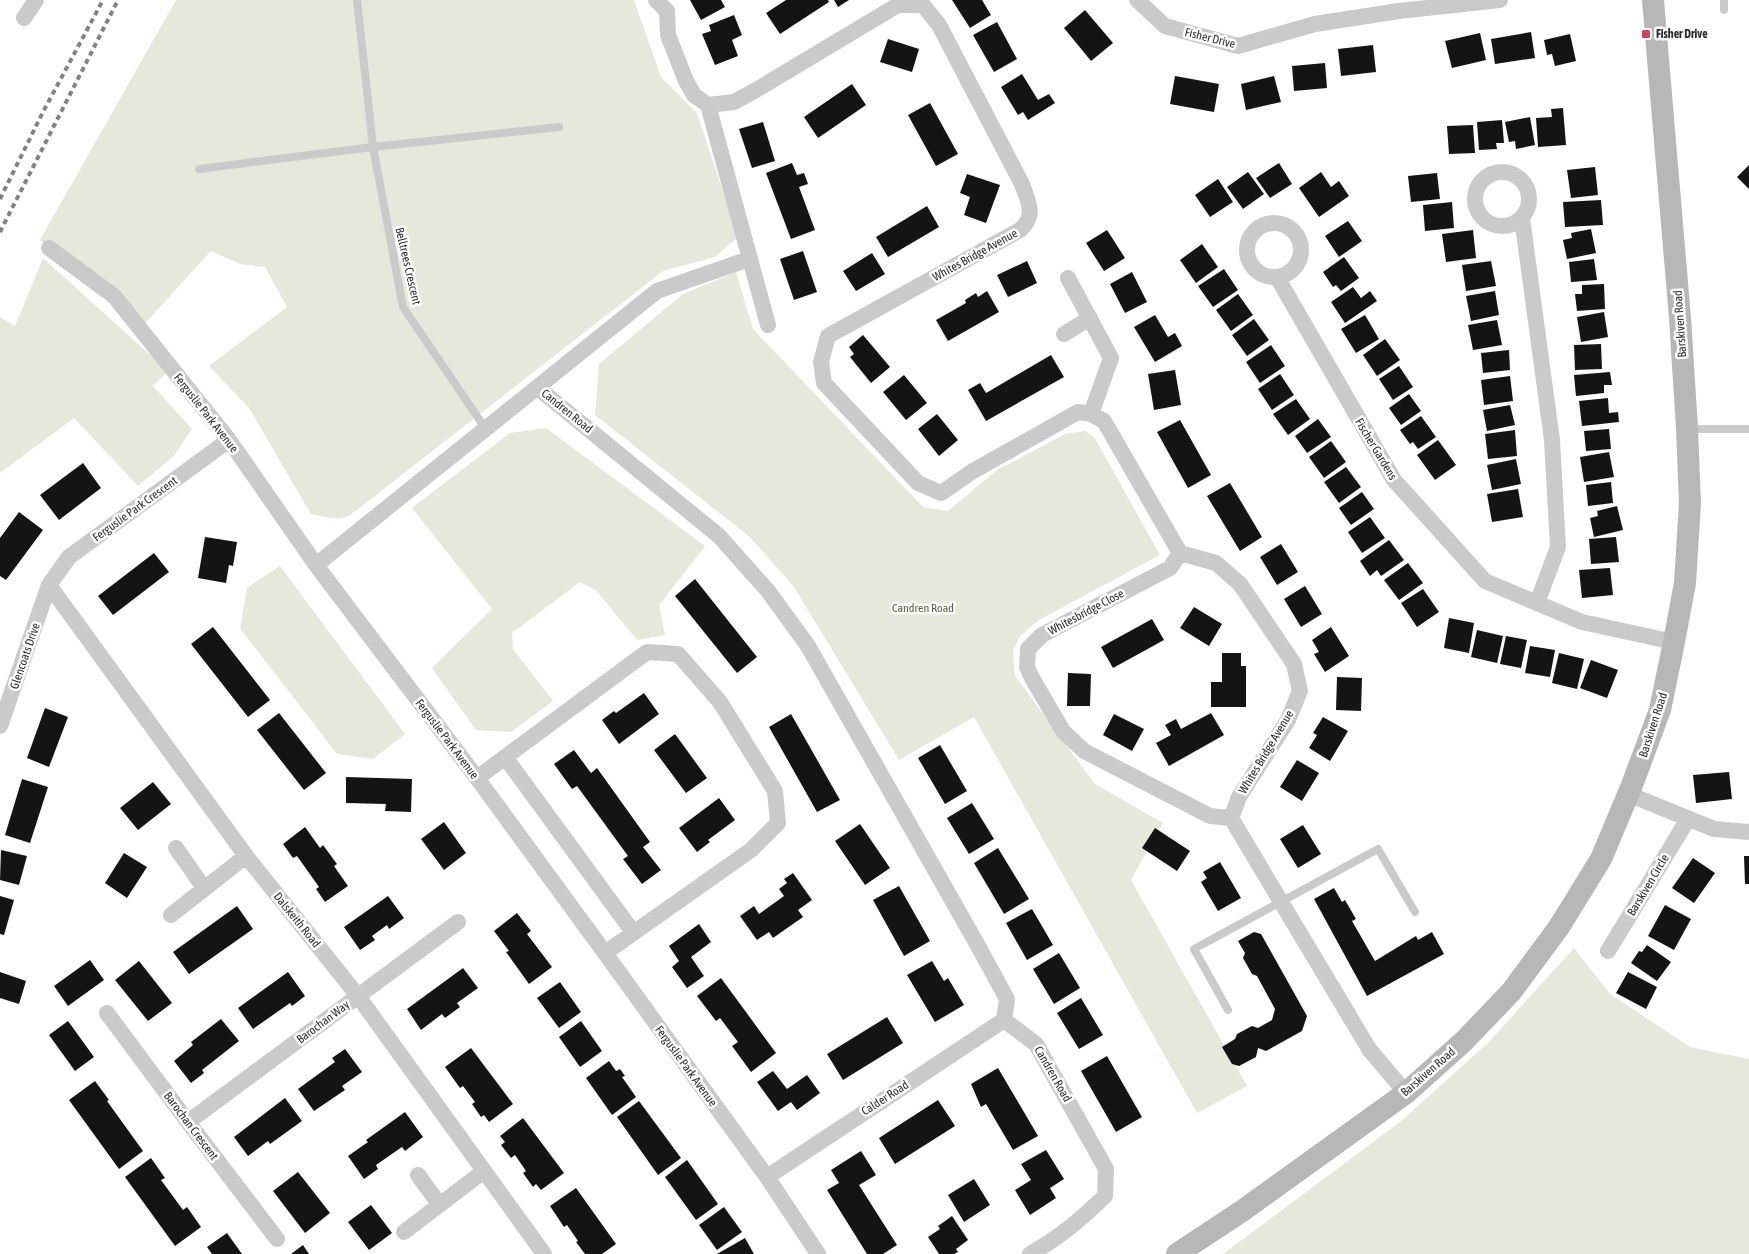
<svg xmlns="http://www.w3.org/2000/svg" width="1749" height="1254" viewBox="0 0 1749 1254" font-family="'Asap Condensed',sans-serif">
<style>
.green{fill:#e4e9dc}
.building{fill:#141414}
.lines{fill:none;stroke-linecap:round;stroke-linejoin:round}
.lane{stroke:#cacaca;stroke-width:8}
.street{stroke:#cacaca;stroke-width:16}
.secondary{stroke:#b7b7b7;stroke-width:22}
.rail{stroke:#828282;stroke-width:4;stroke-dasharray:5 4;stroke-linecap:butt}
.poi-dot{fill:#d1425c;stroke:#fff;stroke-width:2}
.labels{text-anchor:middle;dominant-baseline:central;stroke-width:5;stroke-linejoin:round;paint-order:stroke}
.poi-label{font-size:12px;font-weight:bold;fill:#2d2d2d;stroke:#fff;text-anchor:start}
.street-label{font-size:12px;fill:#2d2d2d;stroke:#fff}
.park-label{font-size:12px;fill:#546340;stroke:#fff}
</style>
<rect width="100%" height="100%" fill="#fff"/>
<path class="green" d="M176,0H634L661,77L697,113L738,237L715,257L663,271L349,516L336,519L311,514L249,408L209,366L287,307L265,267L240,264L211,251L140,329L114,296L40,240Z
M43,258L168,371L153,386L192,429L174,456L138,486L74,418L0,473V317L15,326Z
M736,272L753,329L923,507L948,511L997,470L1065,434L1085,431L1095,438L1160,555L1039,620L1020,636L1013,651L1015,676L1095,784L1163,823L1131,880L1247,1086L1197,1113L974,717L899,760L794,587L750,537L595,415L599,364L683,294Z
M546,428L705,546L659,605L665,635L637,640L596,590L580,582L512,633L513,649L553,701L511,732L476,730L432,668L492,609L412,508L510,433Z
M280,566L405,734L373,759L337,754L240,628L247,588Z
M1574,948L1610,994L1690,1047L1749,1059V1254H1223L1400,1122L1488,1043Z"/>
<path class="building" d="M690,0H721L725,7L701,20Z
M786,0H828L829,2L780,34L766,13Z
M834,0H849L838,7Z
M952,0H982L991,15L970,28Z
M1085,10L1113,43L1091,61L1064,28Z
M734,15L742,35L732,40L738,56L715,65L702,34L711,31L709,25Z
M997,22L1017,59L994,72L973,35Z
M1531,32L1535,58L1495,64L1491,39Z
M1480,33L1486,60L1452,68L1445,41Z
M1570,34L1576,61L1555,66L1552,54L1547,55L1544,40Z
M888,39L919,49L912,72L880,62Z
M1373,45L1376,72L1341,76L1338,49Z
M1325,63L1327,88L1294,91L1292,66Z
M1022,74L1038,100L1049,94L1055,103L1028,120L1023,112L1018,115L1001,87Z
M1175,76L1219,84L1214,112L1170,104Z
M1274,76L1281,102L1246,110L1241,84Z
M852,84L866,105L818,138L804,117Z
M930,103L958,154L936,166L908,115Z
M1563,108L1566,145L1538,147L1536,118L1552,117L1551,109Z
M1530,117L1535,145L1516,149L1515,141L1509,142L1505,122Z
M1502,120L1504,143H1496L1497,149L1479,150L1477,122Z
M763,122L775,161L752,168L739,129Z
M1473,125L1475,153L1449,154L1447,126Z
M792,163L797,175L804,173L808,184L799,187L815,230L791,239L766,173Z
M1279,163L1292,184L1270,198L1256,178Z
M1749,165V189L1737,177Z
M1595,167L1598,195L1571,198L1567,170Z
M1248,172L1264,194L1243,209L1227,187Z
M1321,172L1331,187L1339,181L1349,196L1319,217L1299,188Z
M1437,173L1440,199L1411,202L1408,176Z
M967,174L1000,185L986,223L964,215L970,197L960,193Z
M1218,179L1233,202L1210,217L1195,195Z
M1601,200L1603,225L1565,227L1563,202Z
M1452,202L1454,228L1425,231L1423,205Z
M927,206L939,227L888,257L876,237Z
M1348,221L1362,241L1339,257L1325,236Z
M1591,229L1596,253L1567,259L1563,240L1572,238L1571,233Z
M1107,230L1125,258L1104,271L1086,243Z
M1473,230L1476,258L1446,262L1442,234Z
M1202,244L1218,267L1196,283L1180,260Z
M803,251L817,292L794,300L780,259Z
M872,253L885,274L856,291L843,271Z
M1344,257L1359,278L1341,291L1336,285L1333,287L1323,272Z
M1594,259L1597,280L1571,282L1569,262Z
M1027,261L1037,283L1008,297L997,275Z
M1491,261L1496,286L1466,291L1462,265Z
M1224,269L1238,290L1213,307L1198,286Z
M1132,272L1147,302L1125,313L1110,284Z
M1604,284L1605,309L1577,311L1575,294H1582V285Z
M1353,287L1361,298L1370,291L1377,301L1345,323L1331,302Z
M987,291L999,312L948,341L936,320L966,303L965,300L976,293L978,297Z
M1495,291L1499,315L1471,321L1466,296Z
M1238,294L1253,315L1231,331L1216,310Z
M1604,312L1608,337L1581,342L1577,317Z
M1155,315L1168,337L1175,333L1182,346L1155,362L1134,327Z
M1365,315L1379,339L1356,353L1341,329Z
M1254,319L1269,340L1247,356L1232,335Z
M1497,320L1502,345L1473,350L1468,325Z
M863,335L890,367L871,383L850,357L854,354L849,347Z
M1385,339L1400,360L1377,376L1363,355Z
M1601,344L1602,369L1575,370L1574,345Z
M1271,345L1285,366L1260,383L1246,362Z
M1509,350L1510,370L1483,373L1481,353Z
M1051,355L1064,377L986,421L968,390L980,383L986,393Z
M1399,366L1413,387L1393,400L1379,379Z
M1175,370L1181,405L1154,410L1148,374Z
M1610,372L1612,385H1604V393L1576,396L1574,375Z
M1280,374L1294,395L1272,410L1258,389Z
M904,375L927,403L906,420L883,392Z
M1510,376L1513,401L1484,405L1481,380Z
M1409,394L1421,411L1401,425L1389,408Z
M1608,398L1609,413L1618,412L1619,422L1582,426L1579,401Z
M1296,399L1310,419L1288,435L1273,414Z
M1510,405L1515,425L1487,431L1483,410Z
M937,414L958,440L939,456L918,429Z
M1421,416L1436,437L1418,449L1413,442L1410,444L1400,430Z
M1318,419L1331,437L1307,453L1295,436Z
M1180,420L1211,475L1188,488L1157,432Z
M1609,429L1611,449L1586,451L1584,431Z
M1515,430L1517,456L1488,459L1485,434Z
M1438,440L1456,465L1435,480L1417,455Z
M1331,441L1346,462L1324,478L1309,457Z
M1609,452L1614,477L1584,482L1580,457Z
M1516,459L1521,484L1492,490L1487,465Z
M83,463L101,488L59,520L40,495Z
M1346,467L1361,487L1339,503L1324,482Z
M1611,482L1613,503L1588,506L1586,485Z
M1230,483L1262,537L1240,551L1207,496Z
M1518,489L1523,517L1492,522L1487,494Z
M1362,492L1374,509L1351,525L1339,508Z
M1617,506L1623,530L1594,537L1590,518L1598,516L1597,511Z
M19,512L43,530L6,580L0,576V538Z
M1370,517L1385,538L1362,553L1348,532Z
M205,537L237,542L233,566L229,565L226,583L198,578Z
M1616,537L1619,562L1591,564L1589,539Z
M1389,540L1404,560L1381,576L1377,570L1370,576L1360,561Z
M1281,544L1298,572L1277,585L1260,557Z
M154,553L169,572L113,615L98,596Z
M1408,563L1423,583L1399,600L1384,580Z
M1610,568L1613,595L1582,598L1579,570Z
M695,579L757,657L737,673L675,596Z
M1305,586L1322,614L1301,627L1284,599Z
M1423,589L1439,612L1417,627L1401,603Z
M1194,607L1222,624L1209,646L1180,628Z
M1449,618L1474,623L1469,653L1444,648Z
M1152,619L1164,640L1113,668L1101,647Z
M213,627L270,700L248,717L191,644Z
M1331,627L1349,656L1325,672L1314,654L1319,652L1312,640Z
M1477,630L1503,636L1497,663L1471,657Z
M1506,636L1527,640L1521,668L1500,664Z
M1530,646L1555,650L1550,677L1525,673Z
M1222,653H1241V666H1246V707H1211V682H1222Z
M1559,653L1584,659L1577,689L1552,683Z
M1591,660L1618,670L1607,698L1580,688Z
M1068,673L1091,674L1090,706H1067Z
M1337,677L1362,678L1361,711L1336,710Z
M644,693L659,714L619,744L602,720L614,711L616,713Z
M45,708L68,717L49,767L27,758Z
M279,713L326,773L304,790L257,730Z
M1211,713L1224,735L1169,766L1156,743L1171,735L1165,725L1176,719L1181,729Z
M791,714L840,800L817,812L769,727Z
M1114,714L1144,729L1132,751L1103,735Z
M1323,717L1348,731L1330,761L1309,748L1317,735L1313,733Z
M675,734L707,778L686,793L654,750Z
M940,745L967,791L945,804L918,758Z
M574,750L591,773L597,768L650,842L643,847L661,870L642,884L623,859L628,856L577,786L572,789L554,764Z
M1297,760L1319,773L1302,801L1280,787Z
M1729,772L1732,799L1696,803L1693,775Z
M346,777L412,779L411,812L385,811L386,804L346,803Z
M22,779L48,787L30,843L5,835Z
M153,782L171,804L138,830L120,808Z
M719,798L735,820L708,840L710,842L697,852L679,828Z
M972,803L994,839L969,854L947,818Z
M444,822L466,853L444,870L421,839Z
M860,824L890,868L865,885L835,841Z
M1303,825L1321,854L1298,868L1280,839Z
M305,827L320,848L323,845L337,864L334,866L348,886L325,902L316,889L319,887L297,856L293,858L283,844Z
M1155,828L1190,851L1177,871L1142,848Z
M998,848L1029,899L1004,914L974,863Z
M1,850L27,856L19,885L0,880Z
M124,853L147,867L127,898L105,883Z
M1744,856H1749V884H1745Z
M1693,858L1715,873L1694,903L1672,888Z
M1220,862L1241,898L1218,911L1201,882L1207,878L1203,872Z
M793,873L812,900L798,910L803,917L773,938L769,932L757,940L740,916L754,906L759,914L784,896L779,889L787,883L784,879Z
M899,886L930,941L904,956L873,900Z
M1334,888L1342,902L1345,900L1356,919L1352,921L1375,961L1416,936L1418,940L1432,932L1444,954L1367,996L1314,899Z
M0,896L14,900L4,935L0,934Z
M388,896L404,918L389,929L387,925L372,936L375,940L360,950L344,927Z
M1665,905L1691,919L1674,950L1648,936Z
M237,906L253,929L189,974L173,952Z
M1032,909L1053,945L1027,960L1006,923Z
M517,913L531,931L527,934L552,967L529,984L506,952L509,951L494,931Z
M699,924L711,942L691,957L704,976L687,988L672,967L679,961L669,946Z
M1254,932L1261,934L1307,1016L1302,1031L1266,1051L1258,1048L1256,1057L1239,1066L1232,1064L1222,1047L1235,1039L1237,1034L1252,1026L1258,1028L1272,1020L1275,1009L1257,976L1252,974L1243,958L1245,953L1238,941Z
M1647,945L1671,962L1657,981L1631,963L1639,951L1642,952Z
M1059,953L1080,988L1054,1004L1033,969Z
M90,960L104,980L68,1006L54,986Z
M139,961L172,1003L148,1021L115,980Z
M932,961L944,981L948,978L964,1005L935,1022L907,975Z
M463,968L478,988L457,1003L460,1007L445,1018L442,1014L421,1030L407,1009Z
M0,972L26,981L19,1004L0,998Z
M288,972L305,996L292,1006L290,1003L253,1029L238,1008Z
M1628,972L1657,987L1646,1009L1616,993Z
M721,978L776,1053L751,1072L732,1046L738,1042L720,1018L716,1021L697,996Z
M560,982L581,1012L559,1028L537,998Z
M1081,998L1103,1035L1079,1049L1057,1013Z
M887,1017L903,1043L843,1080L827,1054Z
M221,1019L239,1041L202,1070L204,1073L191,1083L174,1061L193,1045L191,1042Z
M68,1021L94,1057L75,1071L49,1035Z
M581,1021L602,1051L580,1067L559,1037Z
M471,1048L513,1104L489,1122L484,1115L481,1117L472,1104L475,1102L463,1086L460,1088L445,1067Z
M345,1049L362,1072L342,1086L345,1090L314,1111L298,1089L335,1062L332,1058Z
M1107,1056L1142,1117L1116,1132L1081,1071Z
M609,1061L616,1071L620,1069L625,1076L622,1077L636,1097L612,1115L586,1078Z
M998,1068L1038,1136L1013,1150L986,1104L981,1107L971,1084Z
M773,1071L787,1089L807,1075L820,1093L797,1110L791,1102L778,1111L757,1082Z
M95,1081L109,1100L107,1101L143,1151L119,1169L69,1100Z
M285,1098L302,1121L270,1144L268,1141L248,1156L234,1137Z
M938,1100L955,1126L895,1164L879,1138Z
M639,1101L681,1158L658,1175L617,1117Z
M405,1112L423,1137L405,1151L402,1147L376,1165L378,1169L364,1179L348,1156L368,1142L366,1140Z
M523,1118L564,1173L541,1190L536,1184L533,1187L523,1173L526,1171L515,1155L511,1158L501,1145L505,1142L500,1136Z
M1046,1150L1064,1179L1050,1188L1056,1198L1030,1215L1015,1190L1031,1180L1021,1164Z
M861,1151L876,1175L859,1185L897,1245L883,1254H867L827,1190L839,1183L831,1170Z
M151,1158L165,1178L161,1180L183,1210L187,1207L201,1227L175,1246L125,1177Z
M687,1160L718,1204L696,1220L665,1177Z
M298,1172L330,1213L305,1233L273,1191Z
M974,1179L990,1205L964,1222L948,1195Z
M576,1188L616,1244L602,1254H585L576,1242L578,1241L567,1225L564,1227L550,1206Z
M371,1205L392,1233L369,1250L348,1222Z
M724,1207L742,1232L717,1250L699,1225Z
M952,1216L968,1240L956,1249L958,1252L954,1254H939L928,1237L940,1229L938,1226Z
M227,1233L242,1254H212L207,1247Z
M745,1238L754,1254H717Z
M303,1245L309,1254H291Z"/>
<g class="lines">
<path class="lane" d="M357,0L373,147L403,307L485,428
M1724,10V0
M199,169L373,147L559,127
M1689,429H1749
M1228,1010L1194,949L1378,849L1415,912"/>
<path class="street" d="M656,0L667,11L668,35L686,81L694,95L708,105L734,102L756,90L898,5H923L939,25L1022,184C1028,202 1037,215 1020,230L828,336L821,362L824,383L918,483L941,493L973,471L1078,412L1091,414L1104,421L1180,553L1216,563L1240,584L1294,664L1300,691L1288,720L1239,797L1231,818L1369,1049L1406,1093
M1137,0L1165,26L1238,46L1315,24L1399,11L1500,0
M24,18L36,0
M708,105L768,325
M1475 199a27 27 0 1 1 54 0a27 27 0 1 1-54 0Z
M1522,218L1552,440L1558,547L1537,603
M1247 250a27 27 0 1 1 54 0a27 27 0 1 1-54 0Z
M49,248L114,296L229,440L316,565L477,778L605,953L767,1177L818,1254
M1277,277L1394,480L1485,581L1582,622L1674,642
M1068,278L1111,358L1091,414
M1064,334L1090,318
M538,388L719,536L768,591L808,646L977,944L1007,999L1004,1020L1036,1044L1106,1169L1105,1196C1080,1220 1060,1237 1030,1254
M1180,553L1170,568L1042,635L1028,649L1027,667L1032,678L1063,731L1084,751L1210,816L1231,818
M316,565L657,291L749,259
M49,585L246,856L358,996L544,1254
M0,726L49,585L69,557L229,440
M505,757L633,932
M477,778L647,652L678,654L720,702L775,791L778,823L751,850L605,953
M1628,794L1714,829L1749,832
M176,848L204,888
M171,915L246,856
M1608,951L1688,819
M107,1013L188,1122L277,1239
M188,1122L458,922
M418,1175L439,1204
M767,1177L1004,1020
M404,1232L484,1171"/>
<path class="secondary" d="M1177,1254L1242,1211L1406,1093L1463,1042L1511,992L1559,927L1601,859L1632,785L1660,710L1674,642L1685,583L1690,503L1687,429L1680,318L1653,0"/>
<path class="rail" d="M0,199L43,112L103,0
M0,232L118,0"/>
</g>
<rect class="poi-dot" x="1641" y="29" width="10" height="10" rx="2.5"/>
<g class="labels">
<g class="poi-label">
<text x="1656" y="34">Fisher Drive</text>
</g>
<g class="street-label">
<text transform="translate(1210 38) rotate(14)">Fisher Drive</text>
<text transform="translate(975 255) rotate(-29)">Whites Bridge Avenue</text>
<text transform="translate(408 266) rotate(77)">Belltrees Crescent</text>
<text transform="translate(1680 324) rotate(-94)">Barskiven Road</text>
<text transform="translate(567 411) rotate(39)">Candren Road</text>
<text transform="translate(206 413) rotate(52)">Ferguslie Park Avenue</text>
<text transform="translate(1376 449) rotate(59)">Fischer Gardens</text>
<text transform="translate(135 509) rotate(-36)">Ferguslie Park Crescent</text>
<text transform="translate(1086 612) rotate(-28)">Whitesbridge Close</text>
<text transform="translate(25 656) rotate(-71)">Glencoats Drive</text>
<text transform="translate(1653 725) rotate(-72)">Barskiven Road</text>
<text transform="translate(447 739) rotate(53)">Ferguslie Park Avenue</text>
<text transform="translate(1266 752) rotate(-59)">Whites Bridge Avenue</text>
<text transform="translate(1648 885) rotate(-59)">Barskiven Circle</text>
<text transform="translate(297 920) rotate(51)">Dalskeith Road</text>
<text transform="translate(323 1022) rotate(-37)">Barochan Way</text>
<text transform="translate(686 1066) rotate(54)">Ferguslie Park Avenue</text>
<text transform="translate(1428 1072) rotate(-41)">Barskiven Road</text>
<text transform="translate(1053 1074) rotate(60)">Candren Road</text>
<text transform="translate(885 1098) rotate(-33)">Calder Road</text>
<text transform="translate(191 1126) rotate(53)">Barochan Crescent</text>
</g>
<g class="park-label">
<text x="923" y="608">Candren Road</text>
</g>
</g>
</svg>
